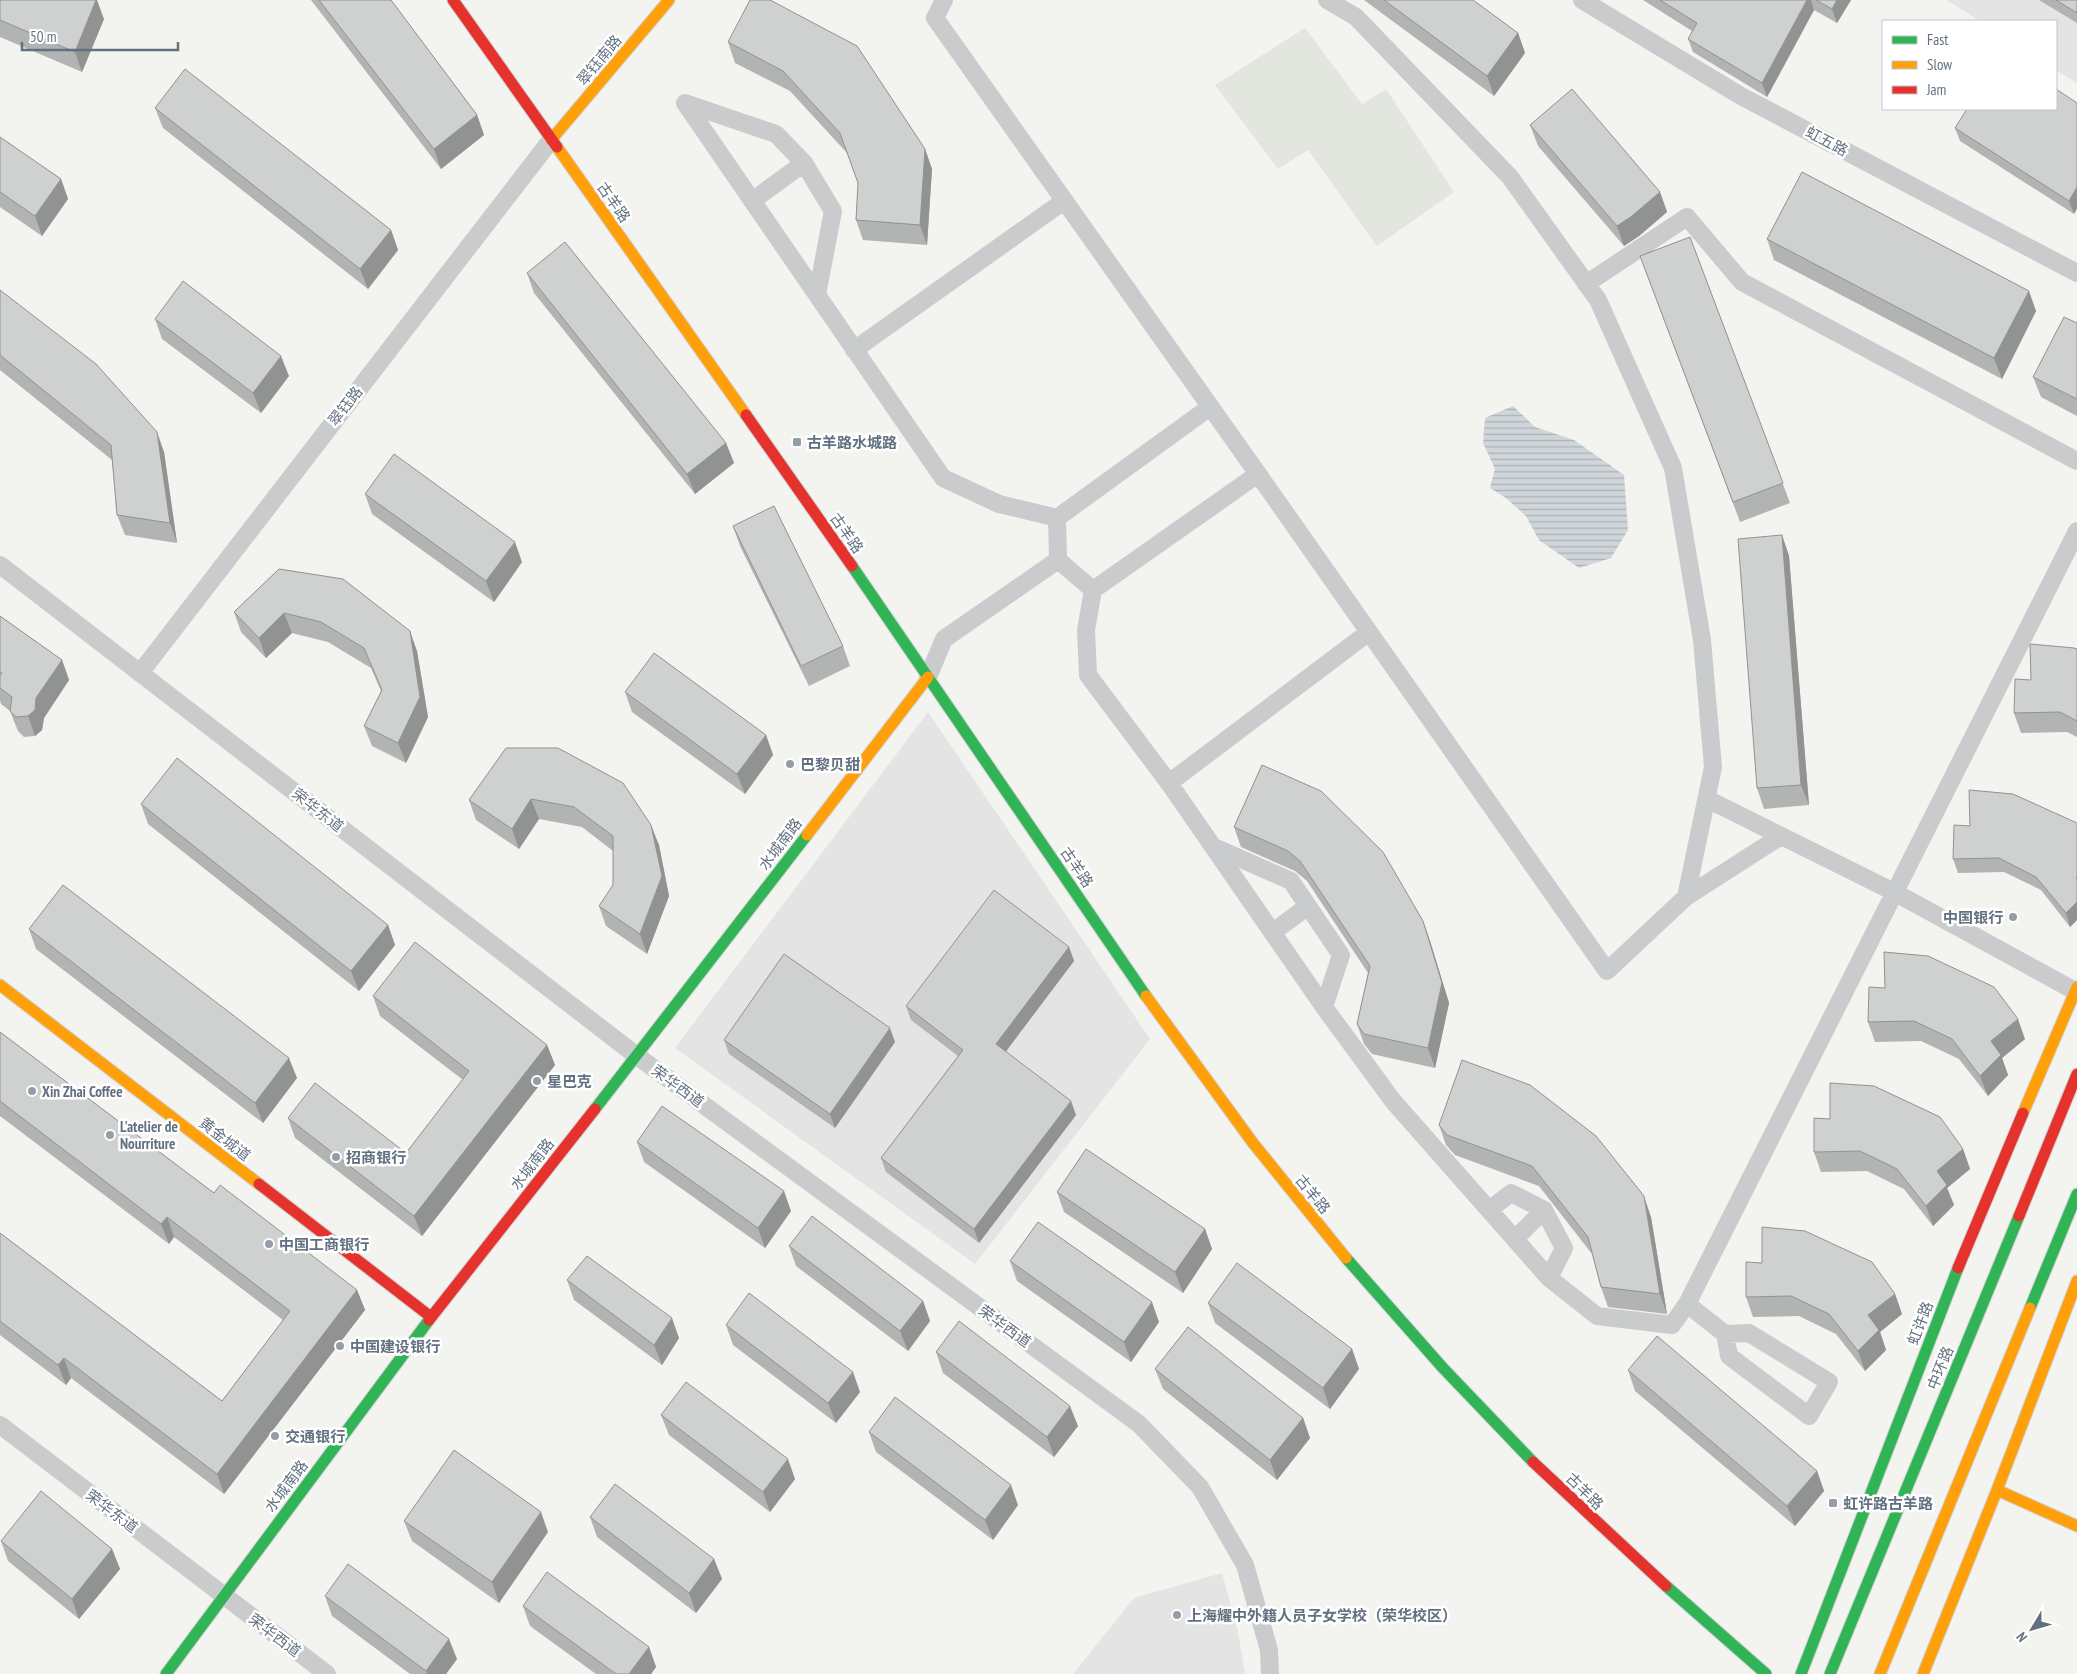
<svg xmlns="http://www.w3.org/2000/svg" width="2077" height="1674" viewBox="0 0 2077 1674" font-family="'PT Sans Narrow','Noto Sans SC',sans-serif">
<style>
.built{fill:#e3e4e3}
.garden{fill:#e2e6de}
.water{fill:url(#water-rules)}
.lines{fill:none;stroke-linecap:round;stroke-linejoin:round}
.fast-casing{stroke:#cfd1d0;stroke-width:13}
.slow-casing{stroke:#cfd1d0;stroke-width:13}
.jam-casing{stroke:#cfd1d0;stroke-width:13}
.street{stroke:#cacbcc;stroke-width:18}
.fast{stroke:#30b455;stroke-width:11}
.slow{stroke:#ff9f0a;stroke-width:11}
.jam{stroke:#e5322d;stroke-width:11}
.wall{fill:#b2b3b3}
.shaded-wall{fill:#919292}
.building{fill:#cfd0d0;stroke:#919292}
.poi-dot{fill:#959ea8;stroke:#fff;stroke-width:2}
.labels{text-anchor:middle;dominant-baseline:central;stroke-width:5;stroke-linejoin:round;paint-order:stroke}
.street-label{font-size:15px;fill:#627181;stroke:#fff}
.poi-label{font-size:15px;font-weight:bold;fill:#627181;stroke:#fff;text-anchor:start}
</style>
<defs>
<pattern id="water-rules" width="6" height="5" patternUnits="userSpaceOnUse" patternTransform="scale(1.25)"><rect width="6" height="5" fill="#cfd5d8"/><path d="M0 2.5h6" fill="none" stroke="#abb1b5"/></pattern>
</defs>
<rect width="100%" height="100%" fill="#f3f3f0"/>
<path class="built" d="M1947,0H2077V83L2056,70V21H1980Z
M928,712L1150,1039L975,1264L675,1048Z
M1222,1573L1238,1632L1245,1674H1073L1134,1598Z"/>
<path class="garden" d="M1305,28L1362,104L1386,89L1454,192L1377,246L1308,150L1278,169L1215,85Z"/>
<path class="water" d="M1513,406L1535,427L1574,440L1624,475L1628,530L1611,558L1579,568L1539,540L1526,516L1506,498L1490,488L1495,469L1483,443L1485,418Z"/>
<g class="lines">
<defs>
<path id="fast" d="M852,566L1146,996
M595,1109L807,835
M1346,1258L1443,1368L1533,1462
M2030,1308L2077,1194
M1666,1586L1766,1674
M166,1674L429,1320
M1801,1674L1958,1268
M1830,1674L2019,1216"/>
<path id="slow" d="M551,140L669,0
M557,147L746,415
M807,835L928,677
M0,985L259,1184
M1146,996L1253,1143L1346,1258
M2023,1113L2077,987
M1997,1490L2077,1526
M1880,1674L2030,1308
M1923,1674L1997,1490L2077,1281"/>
<path id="jam" d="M453,0L557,147
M746,415L852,566
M259,1184L431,1317
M2019,1216L2077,1074
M1958,1268L2023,1113
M429,1320L595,1109
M1533,1462L1666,1586"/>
</defs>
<use href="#fast" class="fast-casing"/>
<use href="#slow" class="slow-casing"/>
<use href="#jam" class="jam-casing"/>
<path class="street" d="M944,0L935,18L1258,474
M1582,0L1741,96L2077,273
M752,201L804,163
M1586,284L1687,217L1742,282L2077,461
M817,295L833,211L804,163L776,134L685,103L943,478L999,504L1057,518
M854,350L1064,201
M1058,560L1057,518L1210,407
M0,565L637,1056L1139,1424L1200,1487L1245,1565L1269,1650L1270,1674
M1093,590L1086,630L1088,675L1169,783L1324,1007L1393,1101L1549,1278L1597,1316L1672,1325L1687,1304L2077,531
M140,673L551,140
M928,677L944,639L1058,560L1093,590L1258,474L1607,971L1686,897L1713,767L1702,640L1673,468L1598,300L1510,177L1356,17L1327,0
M1169,783L1369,632
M1707,799L1894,892L2075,991
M1214,847L1291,881L1341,955L1324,1007
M1686,897L1781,836
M1273,932L1308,906
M1489,1210L1511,1193L1544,1210L1564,1248L1549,1278
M1515,1239L1544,1210
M1687,1304L1725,1334L1729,1356L1809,1416L1829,1382L1749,1333L1725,1334
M0,1425L327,1674"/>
<use href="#fast" class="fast"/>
<use href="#slow" class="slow"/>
<use href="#jam" class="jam"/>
</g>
<path class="wall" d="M0,0L104,19L82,72L0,37Z
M311,0H391L477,115L484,135L441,169Z
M1364,0H1473L1518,33L1525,53L1494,96Z
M1643,0H1851L1837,23L1814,10L1767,97L1693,52L1688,39L1692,31Z
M2039,0H2077V23Z
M728,42L857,46L925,149L932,169L927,245L863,240L856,220L858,183L847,153L790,91L735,63Z
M155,108L391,230L398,250L368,289L163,128Z
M2056,109L2074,214L1960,141L1955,128Z
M1530,125L1660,192L1667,212L1639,236L1624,246L1538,146Z
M0,137L61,179L68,199L42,236L0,207Z
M1690,237L1790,503L1740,522L1640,256Z
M1767,239L2036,311L2002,379L1774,260Z
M527,273L726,443L734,463L695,494L534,293Z
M0,290L164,452L177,543L125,535L117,515L112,460L0,370Z
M155,319L289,376L261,413L162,339Z
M2077,323V416L2041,397L2033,377Z
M365,494L522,562L494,602L372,514Z
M733,526L843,646L850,666L809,686L740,546Z
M1782,535L1789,556L1809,805L1764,809L1757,788Z
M279,569L417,651L428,717L406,763L372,746L364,726L381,691L371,668L328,642L292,633L266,658L241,632L234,612Z
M0,616L62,660L69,680L44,718L42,730L35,736L24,737L18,731L10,711L1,704L0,700Z
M2077,649V737L2067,732L2021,733L2014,713L2031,680Z
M625,692L766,735L773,755L745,794L632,712Z
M506,748L659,845L669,896L647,954L606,926L599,906L613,885V851L582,827L539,819L519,849L476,820L469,800Z
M1262,765L1423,921L1430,941L1449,1003L1435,1068L1372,1054L1364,1044L1357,1024L1368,973L1307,881L1295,871L1241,847L1234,827Z
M141,804L388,925L395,945L359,991L148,824Z
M2077,823V920L2070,927L2041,890L2004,872L1958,873L1953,859L1970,826Z
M29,929L297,1078L263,1123L36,949Z
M1069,947L1074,961L1005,1051L1076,1115L979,1243L886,1172L881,1158L958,1056L911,1020L906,1006Z
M1869,987L2025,1039L2002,1058L2008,1075L1988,1096L1959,1059L1921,1041L1875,1042L1868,1022Z
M373,996L547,1045L555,1065L422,1236L295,1138L288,1118L406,1153L463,1080L380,1016Z
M0,1032L214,1193L357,1290L365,1310L224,1494L71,1378L66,1385L0,1335V1233L222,1401L283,1320L174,1237L169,1244L0,1116Z
M724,1040L895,1042L835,1128L729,1054Z
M1439,1125L1651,1217L1667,1314L1608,1307L1601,1287L1592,1254L1539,1186L1455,1155L1446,1145Z
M637,1142L791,1211L765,1248L644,1162Z
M1963,1149L1970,1169L1947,1188L1954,1205L1933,1226L1904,1189L1867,1171L1821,1172L1814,1152Z
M1057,1192L1205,1229L1212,1249L1183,1293L1064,1212Z
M789,1246L923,1301L930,1321L908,1351L796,1266Z
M1010,1261L1159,1322L1131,1362L1017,1281Z
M567,1280L679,1338L662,1365L574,1300Z
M1895,1294L1902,1314L1880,1332L1886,1350L1865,1371L1836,1334L1799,1316L1753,1317L1746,1297Z
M1208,1303L1352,1349L1359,1369L1330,1409L1215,1323Z
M726,1325L860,1392L836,1423L733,1345Z
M936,1352L1078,1426L1054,1457L943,1373Z
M1155,1369L1303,1418L1310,1438L1277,1480L1163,1389Z
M1628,1370L1817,1471L1824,1491L1795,1526L1635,1391Z
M661,1415L795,1479L770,1512L669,1435Z
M869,1432L1018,1505L993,1540L876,1452Z
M590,1517L714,1559L722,1579L696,1613L597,1537Z
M404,1521L548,1532L499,1603L412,1541Z
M1,1541L112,1549L120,1569L79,1619L8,1561Z
M325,1596L457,1659L446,1674H410L332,1616Z
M523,1606L649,1647L656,1667L651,1674H596L530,1626Z"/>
<path class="shaded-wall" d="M96,0H97L104,19L82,72L75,52Z
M1807,0H1811L1814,10L1767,97L1762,83Z
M1837,0H1851L1837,23L1832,9Z
M1518,33L1525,53L1494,96L1487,76Z
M477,115L484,135L441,169L434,149Z
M925,149L932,169L927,245L920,225Z
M61,179L68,199L42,236L35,216Z
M2077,187V209L2074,214L2069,201Z
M1660,192L1667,212L1639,236L1624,246L1617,226Z
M391,230L398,250L368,289L360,269Z
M2029,291L2036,311L2002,379L1994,358Z
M281,356L289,376L261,413L253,393Z
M157,432L164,452L177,543L170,523Z
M726,443L734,463L695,494L687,474Z
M1782,535L1789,556L1809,805L1801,785Z
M515,542L522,562L494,602L486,581Z
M284,613L292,633L266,658L259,638Z
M410,631L417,651L428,717L406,763L398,743Z
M62,660L69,680L44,718L42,730L35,736L28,716L36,698Z
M766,735L773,755L745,794L737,774Z
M531,799L539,819L519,849L512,829Z
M651,825L659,845L669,896L647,954L640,934Z
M2077,902V920L2070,927L2066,913Z
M1423,921L1430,941L1449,1003L1435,1068L1428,1048Z
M388,925L395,945L359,991L351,971Z
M1069,947L1074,961L1001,1058L996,1044Z
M2018,1019L2025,1039L2002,1058L2008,1075L1988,1096L1980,1076L1991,1041Z
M890,1028L895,1042L835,1128L830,1114Z
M547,1045L555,1065L422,1236L414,1216Z
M289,1058L297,1078L263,1123L255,1103Z
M1071,1101L1076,1115L979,1243L974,1229Z
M1963,1149L1970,1169L1947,1188L1954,1205L1933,1226L1926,1206L1937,1171Z
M784,1191L791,1211L765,1248L758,1228Z
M1644,1196L1651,1217L1667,1314L1660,1294Z
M167,1217L174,1237L169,1244L161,1224Z
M1205,1229L1212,1249L1183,1293L1175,1272Z
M357,1290L365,1310L224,1494L217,1474Z
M1895,1294L1902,1314L1880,1332L1886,1350L1865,1371L1858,1351L1868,1315Z
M923,1301L930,1321L908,1351L900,1331Z
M1152,1302L1159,1322L1131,1362L1124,1342Z
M672,1318L679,1338L662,1365L654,1345Z
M1352,1349L1359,1369L1330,1409L1323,1388Z
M64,1358L71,1378L66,1385L58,1365Z
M853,1372L860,1392L836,1423L828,1403Z
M1070,1406L1078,1426L1054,1457L1047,1437Z
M1303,1418L1310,1438L1277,1480L1270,1460Z
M788,1459L795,1479L770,1512L763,1492Z
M1817,1471L1824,1491L1795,1526L1787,1506Z
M1011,1485L1018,1505L993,1540L985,1520Z
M541,1512L548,1532L499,1603L492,1582Z
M112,1549L120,1569L79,1619L72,1599Z
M714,1559L722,1579L696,1613L689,1593Z
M449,1639L457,1659L446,1674H427L426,1671Z
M649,1647L656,1667L651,1674H629Z"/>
<path class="building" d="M0,0H96L75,52L0,20Z
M319,0H391L477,115L434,149Z
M750,0H770L857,46L925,149L920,225L856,220L858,183L840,133L783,71L728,42Z
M1384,0H1473L1518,33L1487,76Z
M1660,0H1807L1762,83L1688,39L1697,23Z
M1816,0H1837L1832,9Z
M2056,0H2077V13Z
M185,69L391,230L360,269L155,108Z
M1572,89L1660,192L1632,216L1617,226L1530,125Z
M2056,89L2077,103V187L2069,201L1955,128L1967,109H2056Z
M0,137L61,179L35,216L0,192Z
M1802,172L2029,291L1994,358L1767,239Z
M1690,237L1783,483L1733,502L1640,256Z
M565,242L726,443L687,474L527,273Z
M183,281L281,356L253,393L155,319Z
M0,290L96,364L157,432L170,523L117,515L111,445L0,355Z
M2064,317L2077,323V399L2033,377Z
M394,454L515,542L486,581L365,494Z
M774,506L843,646L801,666L733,526Z
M1782,535L1801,785L1757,788L1738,539Z
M279,569L343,579L410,631L420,697L398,743L364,726L382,690L364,648L321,622L284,613L259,638L234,612Z
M0,616L62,660L36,698L35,710L28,716L16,717L10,711L12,697L0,688V676L2,673L0,672Z
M2030,644L2074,648L2077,649V721L2060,712L2014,713L2015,679L2031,680Z
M654,653L766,735L737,774L625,692Z
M506,748H558L623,783L651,825L662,876L640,934L599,906L613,885V836L574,807L531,799L512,829L469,800Z
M177,758L388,925L351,971L141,804Z
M1262,765L1321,791L1383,852L1423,921L1442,983L1428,1048L1364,1034L1357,1024L1370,966L1300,861L1288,851L1234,827Z
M1969,790L2013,794L2077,823V877L2076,878L2077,879V902L2066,913L2036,877L1999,858L1953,859L1954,825L1970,826Z
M63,885L289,1058L255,1103L29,929Z
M994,890L1069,947L996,1044L1071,1101L974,1229L881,1158L963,1050L906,1006Z
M415,942L547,1045L414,1216L288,1118L315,1083L406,1153L469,1071L373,996Z
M1884,952L1928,956L1994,987L2018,1019L1991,1041L2001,1055L1980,1076L1952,1039L1914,1021L1868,1022L1869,987L1885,988Z
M784,954L890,1028L830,1114L724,1040Z
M0,1032L214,1193L220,1185L357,1290L217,1474L64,1358L58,1365L0,1321V1233L222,1401L290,1311L167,1217L161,1224L0,1101Z
M1462,1060L1530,1085L1596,1136L1644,1196L1660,1294L1601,1287L1588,1237L1532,1166L1447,1135L1439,1125Z
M1830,1083L1874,1086L1940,1117L1963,1149L1937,1171L1947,1185L1926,1206L1897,1169L1860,1151L1814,1152V1118L1830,1119Z
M662,1106L784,1191L758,1228L637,1142Z
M1086,1149L1205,1229L1175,1272L1057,1192Z
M812,1216L923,1301L900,1331L789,1246Z
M1038,1222L1152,1302L1124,1342L1010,1261Z
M1762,1227L1805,1231L1872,1262L1895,1294L1868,1315L1879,1330L1858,1351L1829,1314L1791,1296L1746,1297V1262L1762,1263Z
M587,1256L672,1318L654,1345L567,1280Z
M1237,1263L1352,1349L1323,1388L1208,1303Z
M749,1293L853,1372L828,1403L726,1325Z
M959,1321L1070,1406L1047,1437L936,1352Z
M1188,1327L1303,1418L1270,1460L1155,1369Z
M1657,1336L1817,1471L1787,1506L1628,1370Z
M686,1382L788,1459L763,1492L661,1415Z
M895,1397L1011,1485L985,1520L869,1432Z
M454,1450L541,1512L492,1582L404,1521Z
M615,1484L714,1559L689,1593L590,1517Z
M41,1491L112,1549L72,1599L1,1541Z
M348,1564L449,1639L426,1671L325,1596Z
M547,1572L649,1647L629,1674H616L523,1606Z"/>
<g class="poi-dot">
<rect x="792" y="437" width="10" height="10" rx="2.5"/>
<circle cx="790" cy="764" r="5"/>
<circle cx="2013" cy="917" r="5"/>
<circle cx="537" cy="1081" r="5"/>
<circle cx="32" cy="1091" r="5"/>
<circle cx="110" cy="1135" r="5"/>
<circle cx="336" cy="1157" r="5"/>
<circle cx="269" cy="1244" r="5"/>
<circle cx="340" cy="1346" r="5"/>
<circle cx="275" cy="1436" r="5"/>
<rect x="1828" y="1498" width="10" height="10" rx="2.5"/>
<circle cx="1177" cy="1615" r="5"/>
</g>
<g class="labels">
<g class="street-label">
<text transform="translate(599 60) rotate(-50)">翠钰南路</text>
<text transform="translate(1827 141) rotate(28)">虹五路</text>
<text transform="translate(614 202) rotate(55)">古羊路</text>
<text transform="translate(345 406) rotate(-52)">翠钰路</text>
<text transform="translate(847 533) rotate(55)">古羊路</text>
<text transform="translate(318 810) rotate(38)">荣华东道</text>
<text transform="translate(780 844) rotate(-53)">水城南路</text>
<text transform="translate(1077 867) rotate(56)">古羊路</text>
<text transform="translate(678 1086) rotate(36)">荣华西道</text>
<text transform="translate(225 1139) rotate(38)">黄金城道</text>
<text transform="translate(532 1164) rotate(-52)">水城南路</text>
<text transform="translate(1313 1194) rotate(51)">古羊路</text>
<text transform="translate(1920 1323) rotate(-69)">虹许路</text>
<text transform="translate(1005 1326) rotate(36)">荣华西道</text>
<text transform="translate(1940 1368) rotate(-68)">中环路</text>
<text transform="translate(286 1486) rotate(-53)">水城南路</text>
<text transform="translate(1585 1491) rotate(44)">古羊路</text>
<text transform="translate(112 1511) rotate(37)">荣华东道</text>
<text transform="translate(275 1635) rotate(37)">荣华西道</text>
</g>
<g class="poi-label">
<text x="807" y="442">古羊路水城路</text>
<text x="800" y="764">巴黎贝甜</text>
<text x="2003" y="917" text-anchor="end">中国银行</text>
<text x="547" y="1081">星巴克</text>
<text x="42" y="1091">Xin Zhai Coffee</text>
<text x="120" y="1126">L'atelier de<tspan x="120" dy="17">Nourriture</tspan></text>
<text x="346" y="1157">招商银行</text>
<text x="279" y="1244">中国工商银行</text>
<text x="350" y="1346">中国建设银行</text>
<text x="285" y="1436">交通银行</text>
<text x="1843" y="1503">虹许路古羊路</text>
<text x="1187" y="1615">上海耀中外籍人员子女学校（荣华校区）</text>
</g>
</g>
<rect x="1882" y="20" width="175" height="90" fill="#ffffff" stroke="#c0c6cd"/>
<rect x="1892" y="36" width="25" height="8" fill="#30b455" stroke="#c0c6cd"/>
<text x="1927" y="45" font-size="15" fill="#627181">Fast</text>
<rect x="1892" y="61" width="25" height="8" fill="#ff9f0a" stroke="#c0c6cd"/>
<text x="1927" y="70" font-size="15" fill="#627181">Slow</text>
<rect x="1892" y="86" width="25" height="8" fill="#e5322d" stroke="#c0c6cd"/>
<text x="1927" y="95" font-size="15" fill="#627181">Jam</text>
<g transform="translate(2032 1629) rotate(232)" stroke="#ffffff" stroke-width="4" paint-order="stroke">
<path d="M0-4L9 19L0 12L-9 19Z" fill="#627181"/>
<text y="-8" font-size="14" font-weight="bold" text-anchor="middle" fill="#627181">N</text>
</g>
<path d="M22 42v8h156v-8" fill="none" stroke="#627181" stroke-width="2.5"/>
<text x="30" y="42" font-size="15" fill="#627181" stroke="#ffffff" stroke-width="4" paint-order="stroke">50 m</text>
</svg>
